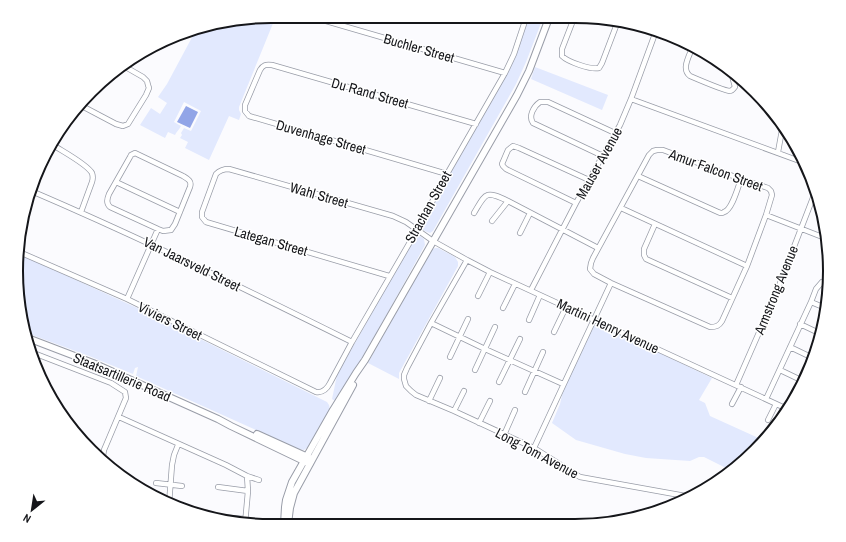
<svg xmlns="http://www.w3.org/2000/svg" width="846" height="542" viewBox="0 0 846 542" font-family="'Archivo Narrow',sans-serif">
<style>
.green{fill:#e2e9fe}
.water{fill:#92a5e7}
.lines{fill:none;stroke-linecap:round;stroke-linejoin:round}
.minor-casing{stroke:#999da8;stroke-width:6}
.tertiary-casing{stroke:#999da8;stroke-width:8}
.minor{stroke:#fff;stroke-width:4.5}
.tertiary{stroke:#fff;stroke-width:6}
.labels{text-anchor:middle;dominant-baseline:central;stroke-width:3;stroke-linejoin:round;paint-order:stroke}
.street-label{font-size:14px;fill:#15161a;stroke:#fff}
.rim{fill:none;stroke:#15161a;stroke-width:2}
</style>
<rect width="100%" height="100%" fill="#fbfbfe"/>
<path class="green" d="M271,16H276L239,107V110L241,114L239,120L229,116L209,160L185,148L188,142L180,138L182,135L181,133L184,128L191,131L201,111L184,102L174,122L181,126C179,130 176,132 175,135L168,132L165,138L140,125L151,108L160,114L167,103L158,97L167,84L197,28Z
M529,18H543L526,62L516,84L433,231L430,233L427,232L421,229V225L507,74L515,55Z
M535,67L608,95L602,110L531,79Z
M415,236H420L424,239L425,245L381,325L337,400L335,401L332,399L337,375L414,238Z
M435,248H438L455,257L458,262V266L399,373V379L368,363L430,251Z
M17,253L146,312L327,402L329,405L330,410L310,446L304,450L298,449L136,376L138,367L135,368L133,374L89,356L24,332Z
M599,324L712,378L699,400L705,403L710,416L765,441L728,469L704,457H699L690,461L646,458L625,454L576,440L552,423L560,404L563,391L593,326Z"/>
<path class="water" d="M186,106L198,112L190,128L177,122Z"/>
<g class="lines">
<defs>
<path id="minor" d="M309,16L505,73
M516,18L525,20
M574,18L562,49V56C568,62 591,70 599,68L602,63L618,21
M174,37C181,37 185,35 189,30
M692,48C689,57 681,69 690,76C697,79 725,91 730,91C733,90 733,89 735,87L731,72
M631,99L805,163
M80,105L116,124L123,126L128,124L146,95L149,88L148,85L147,81L143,77L122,65
M53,145C62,151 87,164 92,173C93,176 93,179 92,182L81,212
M657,150H663L741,179L768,188L771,191L772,195L766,215L747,266L722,321C719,326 716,327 710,327L611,283L594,274L590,269L591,263L593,258L649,155L653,151Z
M778,152L782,130
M135,153L183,176C188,179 192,181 190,187L175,224L171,230L163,231L158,229L110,207C106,203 107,199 109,194L130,157L131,155Z
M603,156L533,123C528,116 534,106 540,102H548L615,133
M447,174L249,116L245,111V105L260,70C263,65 266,64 272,65L476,124
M638,176L718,212C720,213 722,214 724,212C732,210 738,187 741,179
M116,182L180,212
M29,190C139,237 245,289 352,342
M576,203L506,169L503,166L502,164L508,150L513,146L519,148L589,180
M621,208L747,266
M474,213C486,193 485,190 508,201L598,248
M766,215L825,238
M492,221L508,201
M655,224L644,249V255L646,259L732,298
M520,233L530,213
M17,251L127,299L316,392C323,393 327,389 330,383L352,342L417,230L447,174L505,73L514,54L526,18
M467,260L431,323L407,368L404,375V379L406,386L411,391L416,395L454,411L534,448L580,477L691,497
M389,276L206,222L202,217V212L216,174C220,170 223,169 229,169L393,216L406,222L433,241L467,260L490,272L785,408
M531,290L576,203L620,125L631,99L656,31
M478,296L490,272
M127,299L158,229
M811,302L823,307
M503,308L515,284
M529,320L540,295
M431,323L485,349L563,384
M800,324L819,333
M554,332L566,307
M790,347L813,358
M31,352L111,383L125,392L126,398L104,450L102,462
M450,357L468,319
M475,370L495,327
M780,370L801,380
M499,382L520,339
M736,385L775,296L814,195
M525,392L543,352
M766,399L811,302L816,289L822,282L826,281
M429,401L440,378
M732,404L741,387
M454,411L464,391
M119,417L226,465L247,476L259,480
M768,420L776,404
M479,423L490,401
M504,435L515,410
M534,448L611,283
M156,483L182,486
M218,487L248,491
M169,504L172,465L174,455L178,445
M218,517L246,519
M245,524L248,491L247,476"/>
<path id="tertiary" d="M25,337L93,363L218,419L231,426L310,464
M257,434L310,458
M284,524L285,507L286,500L292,482L333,410L356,373L365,360L517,95L529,71L549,18
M288,524L290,508L294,493L353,385"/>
</defs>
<use href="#minor" class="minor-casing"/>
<use href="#tertiary" class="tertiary-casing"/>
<use href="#minor" class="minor"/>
<use href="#tertiary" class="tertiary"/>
</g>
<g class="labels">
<g class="street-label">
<text transform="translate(419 48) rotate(16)">Buchler Street</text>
<text transform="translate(370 93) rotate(16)">Du Rand Street</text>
<text transform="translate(321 137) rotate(16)">Duvenhage Street</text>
<text transform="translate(599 163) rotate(-61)">Mauser Avenue</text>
<text transform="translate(716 170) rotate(20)">Amur Falcon Street</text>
<text transform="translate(319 195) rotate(16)">Wahl Street</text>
<text transform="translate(428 207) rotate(-61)">Strachan Street</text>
<text transform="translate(271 241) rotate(16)">Lategan Street</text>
<text transform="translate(192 264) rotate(26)">Van Jaarsveld Street</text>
<text transform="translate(776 290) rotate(-68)">Armstrong Avenue</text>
<text transform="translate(170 321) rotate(26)">Viviers Street</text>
<text transform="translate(608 326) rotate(25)">Martini Henry Avenue</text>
<text transform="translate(122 377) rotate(23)">Staatsartillerie Road</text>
<text transform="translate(537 453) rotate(28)">Long Tom Avenue</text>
</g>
</g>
<path d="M0 0H846V542H0ZM271 23H575A248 248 0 0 1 823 271V271A248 248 0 0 1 575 519H271A248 248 0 0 1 23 271V271A248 248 0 0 1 271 23Z" fill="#fff" fill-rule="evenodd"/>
<path class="rim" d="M271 23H575A248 248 0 0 1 823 271V271A248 248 0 0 1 575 519H271A248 248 0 0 1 23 271V271A248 248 0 0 1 271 23Z"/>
<g transform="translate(32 510) rotate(210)" stroke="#ffffff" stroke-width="3" paint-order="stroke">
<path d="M0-3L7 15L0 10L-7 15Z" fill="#15161a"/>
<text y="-6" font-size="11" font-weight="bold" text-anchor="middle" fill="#15161a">N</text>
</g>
</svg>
